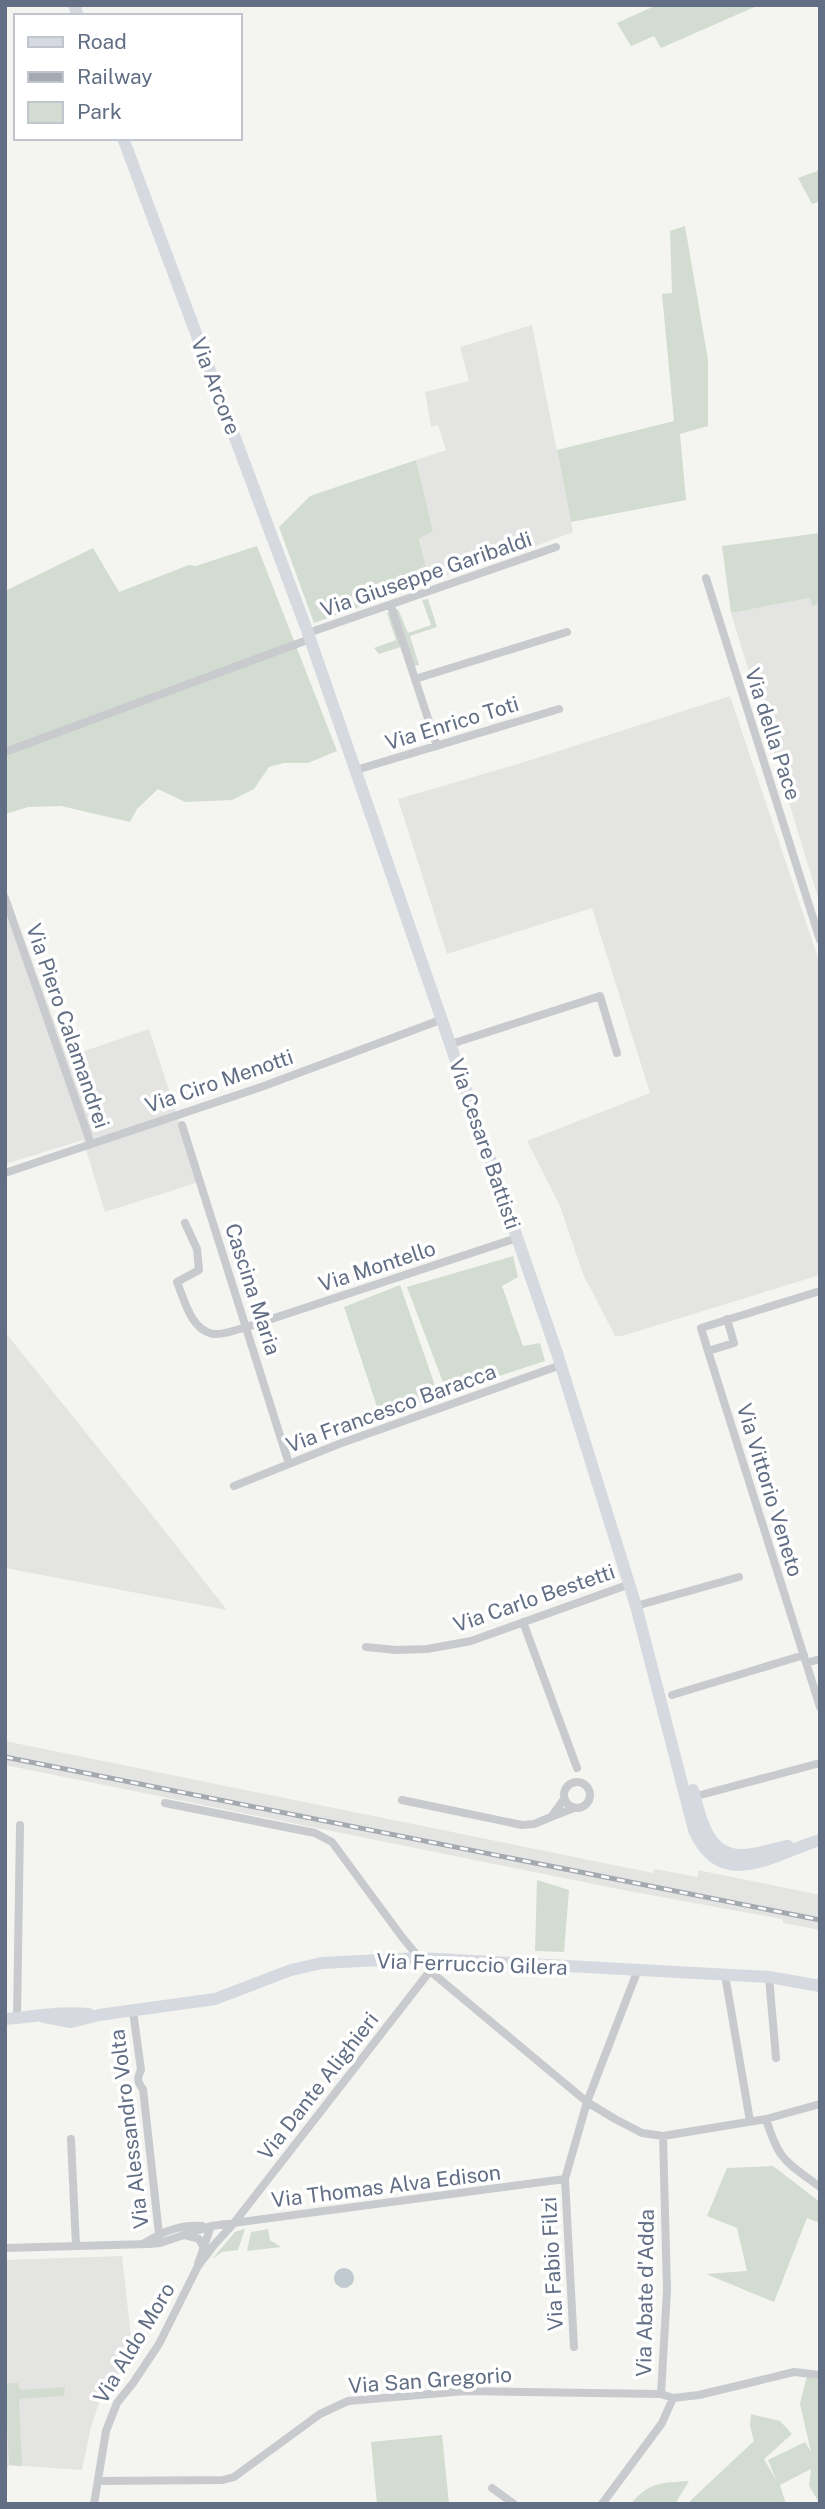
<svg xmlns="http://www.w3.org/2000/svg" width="825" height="2509" viewBox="0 0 825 2509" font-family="'Public Sans',sans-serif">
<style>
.built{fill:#e4e5e3}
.green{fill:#d3dcd0}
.water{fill:#c1cad0}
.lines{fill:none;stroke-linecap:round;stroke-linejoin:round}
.street{stroke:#c8cace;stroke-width:8}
.secondary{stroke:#d6d9df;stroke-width:12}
.rail-casing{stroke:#a5a9b0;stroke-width:5}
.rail{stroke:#fff;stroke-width:2.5;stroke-dasharray:8;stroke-linecap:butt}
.labels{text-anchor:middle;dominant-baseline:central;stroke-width:7;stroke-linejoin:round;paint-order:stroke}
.street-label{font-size:21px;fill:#616e84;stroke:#fff}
</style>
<rect width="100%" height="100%" fill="#f4f5f0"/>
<path class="built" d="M532,325L573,532L517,553L514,545L474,559L475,564L430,582L419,538L433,531L416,460L446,450L438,425L431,427L425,392L469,381L460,347Z
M810,598L812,605L820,604V904L731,613Z
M730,696L820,964V1275L622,1336H615L583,1274L560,1206L527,1141L650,1093L592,908L447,954L398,799L518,764Z
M5,887L67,1057L149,1029L199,1182L105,1212L83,1140L5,1164Z
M5,1332L152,1515L227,1610L5,1568Z
M5,1741L653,1873L655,1869L698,1877V1870L820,1895V1930L783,1923L782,1919L623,1890L5,1765Z
M122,2256L133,2354L99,2403L91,2427L82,2470L9,2465L8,2469H5V2260Z"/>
<path class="green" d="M657,5H759L661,48L654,36L631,46L617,23Z
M820,170V201L812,204L798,178Z
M685,226L708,360V426L680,434L686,500L571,522L557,450L674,421L662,294L672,293L670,231Z
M416,460L433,531L419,539L430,582L314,623L279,527L310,496Z
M820,533V604L812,606L810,598L731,613L722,546Z
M257,546L337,751L308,763H284L269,767L254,789L232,800L185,802L158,789L137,809L130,822L61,806L28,807L5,814V591L93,548L119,592L189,565L196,566Z
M428,599L437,627L410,636L419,665L411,667L404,646L379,654L374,648L396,640L387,613L398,609L408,633L431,625L422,600Z
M513,1256L518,1277L502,1286L523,1346L540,1343L545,1361L447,1393L407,1287Z
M400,1285L439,1397L380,1416L344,1307Z
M537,1880L569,1890L564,1952L535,1951Z
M773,2166L820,2202V2223L807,2218L774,2302L706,2274L747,2271L737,2228L707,2216L727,2168Z
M245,2229L238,2250L222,2252L212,2259L235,2232Z
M268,2229L270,2240L281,2247L247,2251L251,2232Z
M807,2375L820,2378V2504L809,2486L811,2469L780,2485L786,2504H692L690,2501L754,2441L750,2426L751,2414L780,2421L792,2434L764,2459L776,2480L768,2460L805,2442L811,2452L800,2404Z
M10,2383H18L20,2390L65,2387L64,2396L19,2399L22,2466L9,2465L5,2386Z
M442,2435L449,2504H377L371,2442Z
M689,2481L675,2504H631C649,2481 663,2483 689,2481Z"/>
<path class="water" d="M334 2278a10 10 0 1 1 20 0a10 10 0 1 1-20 0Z"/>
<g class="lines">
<path class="street" d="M706,578L820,940
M391,606L437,746
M308,633L556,547
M415,679L567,632
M5,752L310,639
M356,770L559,709
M5,898L91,1144
M451,1044L600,996L617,1053
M182,1125L289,1464
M5,1173L264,1086L443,1019
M185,1223L197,1249L199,1270L177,1282C184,1299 191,1331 214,1334C224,1335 237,1329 247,1327L517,1238
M727,1319L734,1343L708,1351L701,1328L820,1291
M708,1351L820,1707
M234,1486L339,1444L561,1365
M636,1606L739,1577
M523,1622L577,1768
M366,1647L396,1650L427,1649L471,1641L630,1584
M806,1663L820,1659
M672,1695L804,1655
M564 1795a13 13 0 1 1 26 0a13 13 0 1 1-26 0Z
M693,1797L820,1763
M564,1799L551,1817L574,1808
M402,1800L522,1825L534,1824L551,1817
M165,1803L315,1833L332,1842L402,1937L430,1971L587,2102L615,2119L642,2133L663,2136L766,2119L820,2104
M725,1975L750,2121
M769,1977L776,2058
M133,2011L141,2070C137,2078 137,2082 143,2089L160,2243
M17,2018L20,1825
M766,2119C779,2161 785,2161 820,2187
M663,2136L667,2290L661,2394L673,2398
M71,2139L76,2246
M184,2235L199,2239L203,2246
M143,2244C162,2232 180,2224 202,2226
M5,2248L149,2244L160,2243L211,2226L565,2179
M198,2264L211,2226
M574,2347L565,2179L587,2102L637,1972
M673,2398L699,2395L794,2372L820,2375
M98,2481L223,2480L234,2477L320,2414L348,2401L466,2391L661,2394
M492,2488L514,2504
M94,2504L106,2431L117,2403L133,2383L159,2344L198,2266L214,2245L234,2223L430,1971
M602,2504L662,2423L673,2398"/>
<path class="secondary" d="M74,5L78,16
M123,138L308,633L557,1353L636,1606L694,1830C722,1894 775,1853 820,1840
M693,1790C700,1816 707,1857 743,1855C758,1854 773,1849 788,1846
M44,2017L71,2022L99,2015L215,1999L291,1970L322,1963L419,1958L769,1977L820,1986
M5,2019C33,2017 61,2011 89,2014"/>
<defs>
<path id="rail" d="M5,1757L820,1920"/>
</defs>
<use href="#rail" class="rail-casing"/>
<use href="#rail" class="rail"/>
</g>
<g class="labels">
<g class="street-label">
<text transform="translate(216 386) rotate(69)">Via Arcore</text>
<text transform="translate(426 574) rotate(-19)">Via Giuseppe Garibaldi</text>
<text transform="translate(452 723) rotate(-17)">Via Enrico Toti</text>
<text transform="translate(773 734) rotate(72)">Via della Pace</text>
<text transform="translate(68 1026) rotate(71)">Via Piero Calamandrei</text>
<text transform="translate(219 1081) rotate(-19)">Via Ciro Menotti</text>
<text transform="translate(485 1144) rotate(71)">Via Cesare Battisti</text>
<text transform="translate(377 1266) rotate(-18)">Via Montello</text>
<text transform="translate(253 1289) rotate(72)">Cascina Maria</text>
<text transform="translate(391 1408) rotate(-20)">Via Francesco Baracca</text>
<text transform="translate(770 1490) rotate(73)">Via Vittorio Veneto</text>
<text transform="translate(534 1598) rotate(-19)">Via Carlo Bestetti</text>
<text transform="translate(472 1964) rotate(2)">Via Ferruccio Gilera</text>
<text transform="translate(318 2086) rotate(-52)">Via Dante Alighieri</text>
<text transform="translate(129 2129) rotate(-97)">Via Alessandro Volta</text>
<text transform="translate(386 2186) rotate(-7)">Via Thomas Alva Edison</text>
<text transform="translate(552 2264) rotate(-93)">Via Fabio Filzi</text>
<text transform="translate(645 2293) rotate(-89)">Via Abate d'Adda</text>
<text transform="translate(134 2343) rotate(-59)">Via Aldo Moro</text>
<text transform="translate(430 2380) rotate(-4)">Via San Gregorio</text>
</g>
</g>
<rect width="825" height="2509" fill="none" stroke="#616e84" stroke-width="14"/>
<rect x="14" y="14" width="228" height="126" fill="#ffffff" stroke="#c0c5ce" stroke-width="2"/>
<rect x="28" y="37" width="35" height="10" fill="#d6d9df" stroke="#c0c5ce" stroke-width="2"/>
<text x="77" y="49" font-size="21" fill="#616e84">Road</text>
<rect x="28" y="72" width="35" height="10" fill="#a5a9b0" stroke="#c0c5ce" stroke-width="2"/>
<text x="77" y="84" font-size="21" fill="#616e84">Railway</text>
<rect x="28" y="102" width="35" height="21" fill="#d3dcd0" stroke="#c0c5ce" stroke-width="2"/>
<text x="77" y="119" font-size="21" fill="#616e84">Park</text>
</svg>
